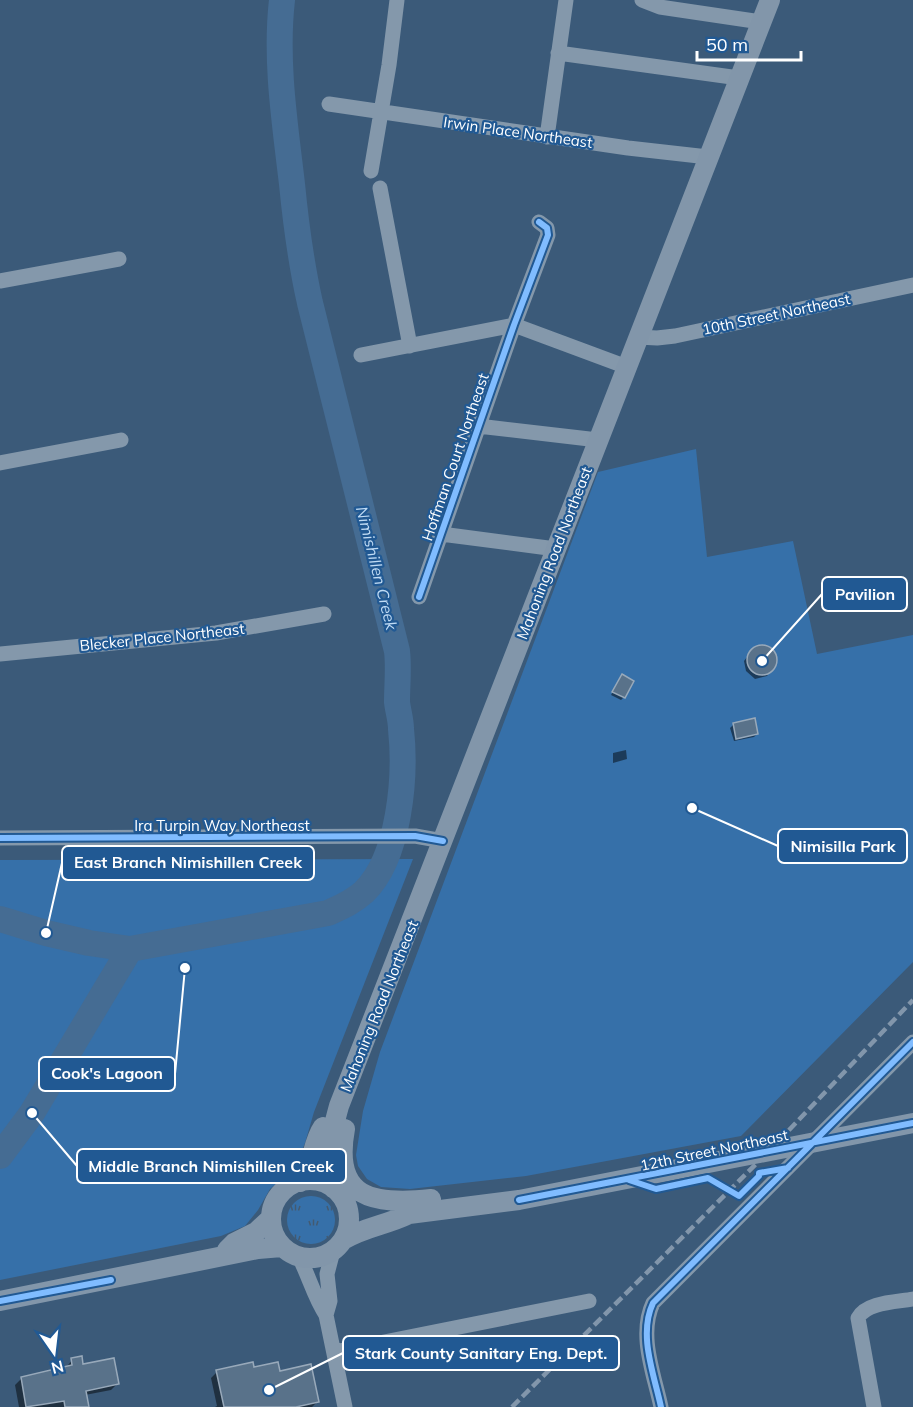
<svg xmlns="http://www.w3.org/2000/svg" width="913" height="1407" viewBox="0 0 913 1407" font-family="Mulish,sans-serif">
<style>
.grass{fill:url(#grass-tufts)}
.park{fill:#3670a9}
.shadow{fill:#0007}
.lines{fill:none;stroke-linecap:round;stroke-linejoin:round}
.river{stroke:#456c93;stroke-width:26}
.building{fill:#59728a;stroke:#98a9ba;stroke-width:1.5}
.minor{stroke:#8498ab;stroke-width:15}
.major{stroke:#8296aa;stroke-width:20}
.rail{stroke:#8296ab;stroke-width:4.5;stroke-dasharray:10 4.5;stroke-linecap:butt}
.cycleway-casing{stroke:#215993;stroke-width:10}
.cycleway{stroke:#80bcff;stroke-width:6}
.labels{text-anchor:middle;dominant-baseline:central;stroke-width:4.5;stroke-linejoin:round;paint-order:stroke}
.street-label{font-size:15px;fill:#fff;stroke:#215993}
.water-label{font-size:16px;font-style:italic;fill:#c0dbf4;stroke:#215993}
.leader{fill:none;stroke:#fff;stroke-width:2}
.callout-dot{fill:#fff;stroke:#215993;stroke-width:2}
.callout{fill:#215993;stroke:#fff;stroke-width:2}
.callout-label{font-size:16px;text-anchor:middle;font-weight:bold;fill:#fff}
</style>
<defs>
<pattern id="grass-tufts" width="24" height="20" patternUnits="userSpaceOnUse" patternTransform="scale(1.5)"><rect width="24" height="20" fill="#3670a9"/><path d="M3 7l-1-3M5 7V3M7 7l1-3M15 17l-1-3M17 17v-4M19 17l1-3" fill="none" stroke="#435a71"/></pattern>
</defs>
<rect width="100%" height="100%" fill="#3b5a79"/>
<path class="grass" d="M287 1220a24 24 0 1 1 48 0a24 24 0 1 1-48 0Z"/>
<path class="park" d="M696,449L707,557L793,541L817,654L913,635V962L741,1136L526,1176L410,1189L381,1187L367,1179L358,1166L356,1155L363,1111L380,1052L598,472Z
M413,859L314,1112L305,1143L295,1167L270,1189L258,1210L245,1226L221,1236L0,1280V860Z"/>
<path class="shadow" d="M765,646L774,651L777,663L767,676L755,679L746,671L744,661L753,649Z
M622,676L624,697L621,700L611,695Z
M754,720L757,734L754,737L734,741L730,728L733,725Z
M626,750L627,759L613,763V753Z
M72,1360L117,1384L111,1390L85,1395L87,1407H19L15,1385L21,1379L66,1368Z
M253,1369L279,1373L317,1402L312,1407H215L217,1406L211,1378L217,1372Z"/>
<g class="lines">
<path class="river" d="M0,919L46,933L89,943L130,949L328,913C341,907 353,902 364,892C400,857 406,776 401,729C401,720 398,711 397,702C397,685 399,668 397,651L310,303C301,263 296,225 292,184C285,124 275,61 282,0
M0,1156L32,1113L130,949"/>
</g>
<path class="building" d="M747 660a15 15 0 1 1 30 0a15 15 0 1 1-30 0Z
M622,674L634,681L625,698L612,692Z
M755,718L758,734L736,739L733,723Z
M82,1356L83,1364L114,1358L119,1384L86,1391L89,1407H65L64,1401L26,1407L21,1377L72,1365L71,1358Z
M253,1362L254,1367L278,1362L280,1371L311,1364L319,1402L296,1407H224L216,1370Z"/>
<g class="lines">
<path class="minor" d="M642,0L660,7L761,22
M558,53L739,78
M329,104L628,148L708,157
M547,137L566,0
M371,171L389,65L397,0
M380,188L410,346
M0,281L119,259
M638,337L657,338L675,336L913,285
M361,355L514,325L627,367
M478,426L598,440
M0,463L121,440
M441,534L556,549
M419,597L514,325L548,235L547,228L539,222
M0,654L216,633L324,614
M0,838L415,836L443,841
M333,1251L327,1274L330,1301L326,1315L345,1407
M299,1257C309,1276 314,1297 326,1315
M334,1352L589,1301
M661,1407C654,1374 638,1335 653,1303L913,1042
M874,1407L858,1318C866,1302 897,1302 913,1299"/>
<path class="major" d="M345,1129C332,1199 373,1205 431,1199
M271 1219a39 39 0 1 1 78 0a39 39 0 1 1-78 0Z
M301,1182C313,1165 312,1143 323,1127
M333,1188C325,1158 331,1135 339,1106L770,0
M343,1240C364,1227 387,1225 409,1214L519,1200L913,1123
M227,1250L234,1243L256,1232L271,1218
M0,1301L258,1249L282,1247"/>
<path class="rail" d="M512,1407L769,1151L913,1000"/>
<defs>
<path id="cycleway" d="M419,597L514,325L548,235L547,228L539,222
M0,838L415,836L443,841
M629,1180L656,1189L708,1178L739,1196L759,1176V1173L788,1168
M519,1200L913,1123
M0,1301L111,1280
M661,1407C654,1374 638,1335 653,1303L913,1042"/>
</defs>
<use href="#cycleway" class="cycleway-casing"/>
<use href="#cycleway" class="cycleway"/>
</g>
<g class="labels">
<g class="street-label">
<text transform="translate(518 132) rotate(8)">Irwin Place Northeast</text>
<text transform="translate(776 314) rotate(-12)">10th Street Northeast</text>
<text transform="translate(455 457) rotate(-71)">Hoffman Court Northeast</text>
<text transform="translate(554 553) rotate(-69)">Mahoning Road Northeast</text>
<text transform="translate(162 637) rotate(-6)">Blecker Place Northeast</text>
<text x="222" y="825">Ira Turpin Way Northeast</text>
<text transform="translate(379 1006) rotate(-68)">Mahoning Road Northeast</text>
<text transform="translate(714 1150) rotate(-12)">12th Street Northeast</text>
</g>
<g class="water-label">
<text transform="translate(377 568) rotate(76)">Nimishillen Creek</text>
</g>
</g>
<path class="leader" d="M762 661L822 594M692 808L778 846M46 933L62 863M185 968L175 1074M32 1113L77 1166M269 1390L343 1353"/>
<g class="callout-dot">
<circle cx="762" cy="661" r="6"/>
<circle cx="692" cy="808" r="6"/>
<circle cx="46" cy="933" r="6"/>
<circle cx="185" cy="968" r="6"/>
<circle cx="32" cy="1113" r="6"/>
<circle cx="269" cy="1390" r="6"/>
</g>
<g class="callout">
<rect x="822" y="577" width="85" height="34" rx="6"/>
<rect x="778" y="829" width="129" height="34" rx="6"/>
<rect x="62" y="846" width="252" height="34" rx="6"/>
<rect x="39" y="1057" width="136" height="34" rx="6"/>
<rect x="77" y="1149" width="269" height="34" rx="6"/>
<rect x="343" y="1336" width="276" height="34" rx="6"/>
</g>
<g class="callout-label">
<text x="865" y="600">Pavilion</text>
<text x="843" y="852">Nimisilla Park</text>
<text x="188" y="868">East Branch Nimishillen Creek</text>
<text x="107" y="1079">Cook's Lagoon</text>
<text x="211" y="1172">Middle Branch Nimishillen Creek</text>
<text x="481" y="1359">Stark County Sanitary Eng. Dept.</text>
</g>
<g transform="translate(54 1353) rotate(166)" stroke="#215993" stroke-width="4.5" paint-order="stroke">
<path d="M0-4.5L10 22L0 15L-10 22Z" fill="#ffffff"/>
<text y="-9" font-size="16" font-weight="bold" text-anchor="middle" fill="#ffffff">N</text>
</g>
<path d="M697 51v9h104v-9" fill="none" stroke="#ffffff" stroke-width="3"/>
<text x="706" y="51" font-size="18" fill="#ffffff" stroke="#215993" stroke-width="4.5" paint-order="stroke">50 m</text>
</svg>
